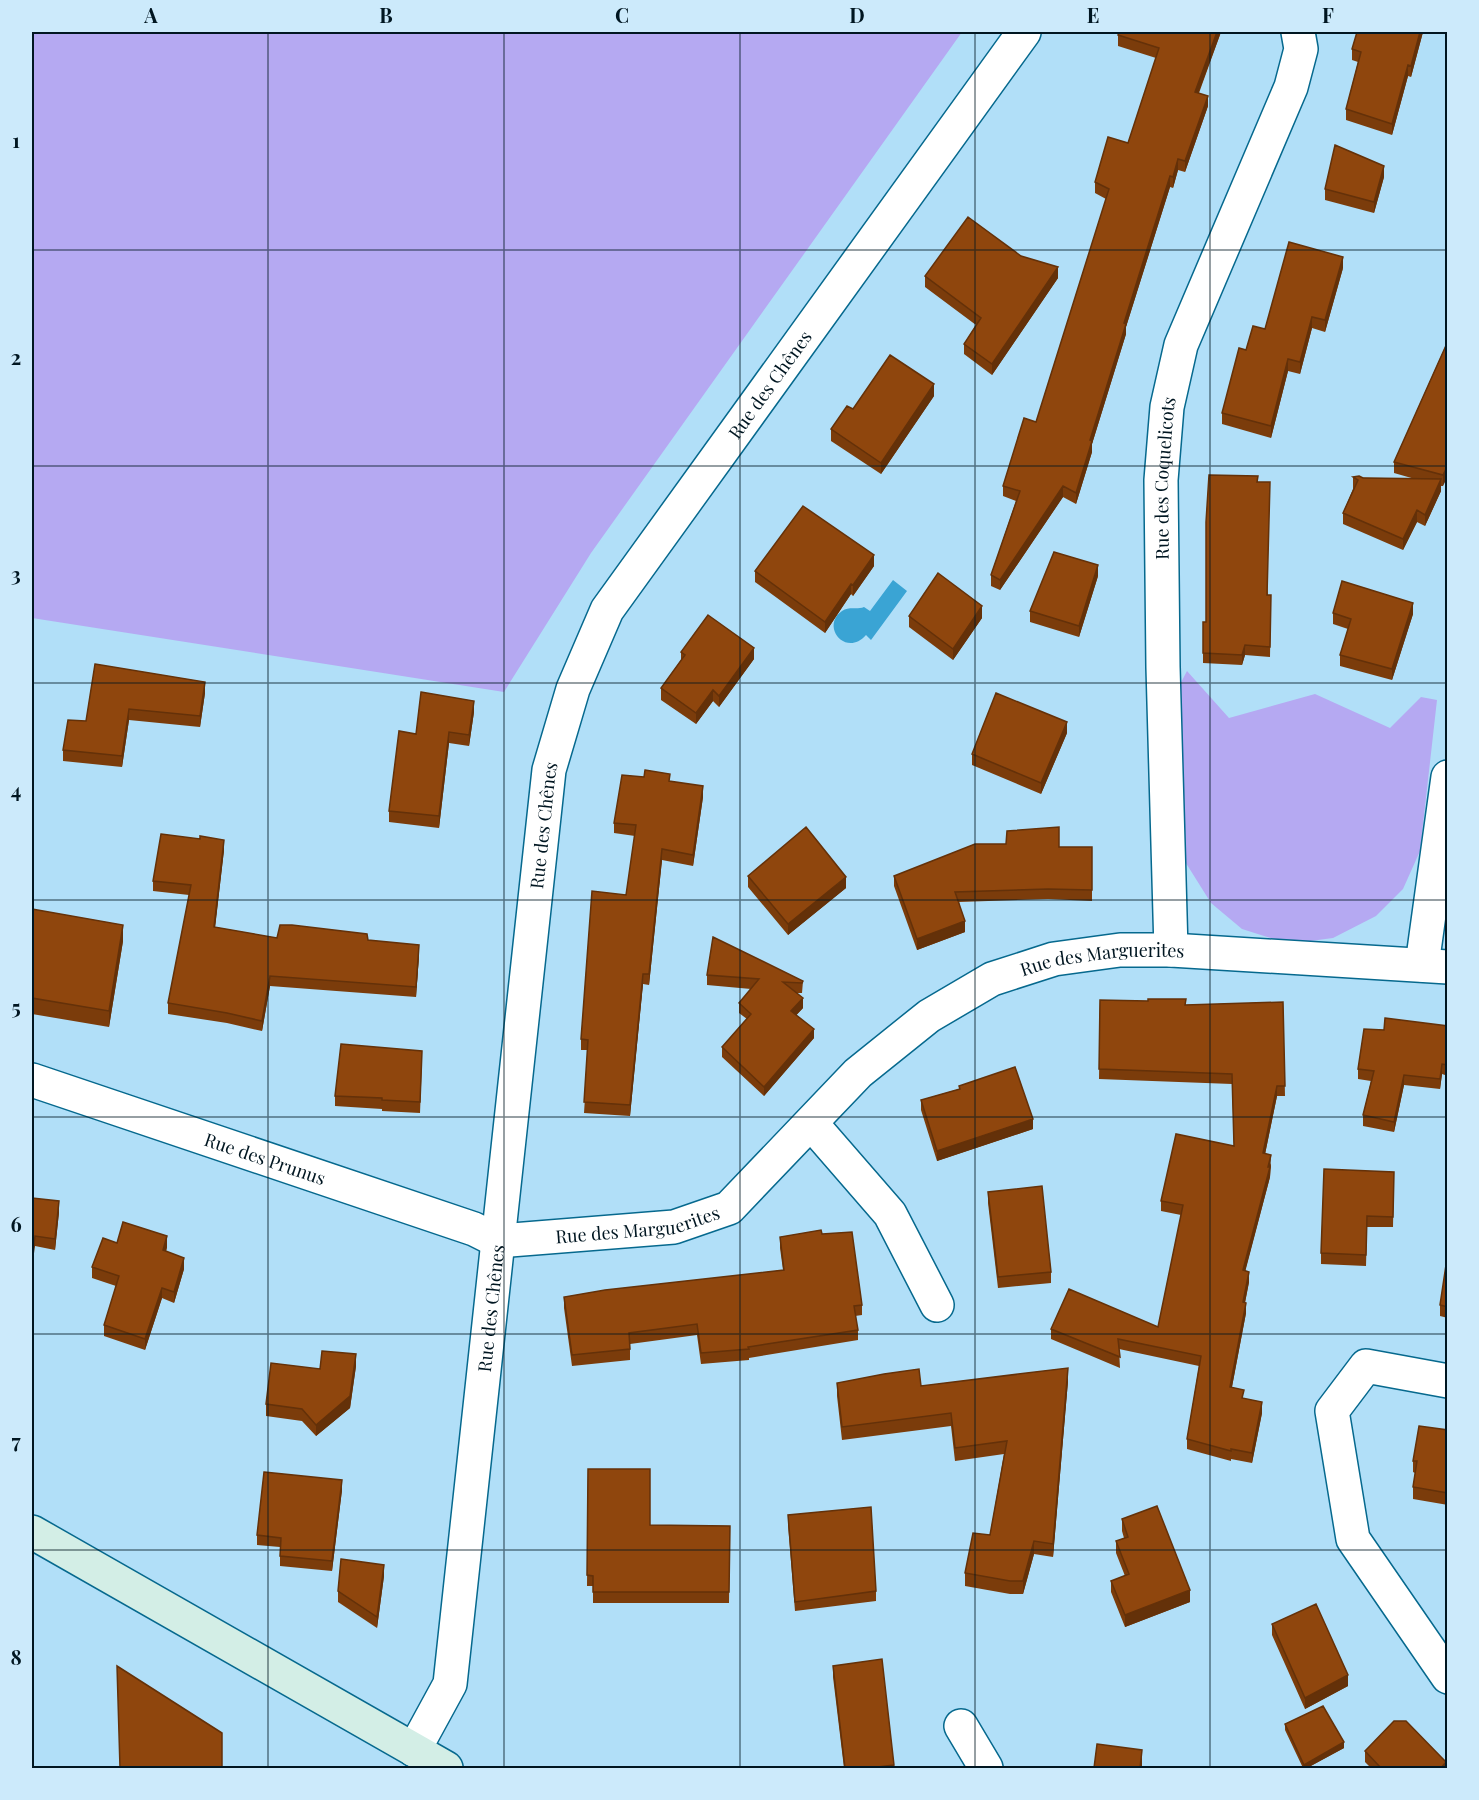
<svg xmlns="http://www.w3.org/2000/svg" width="1479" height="1800" viewBox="0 0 1479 1800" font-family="'Playfair Display',serif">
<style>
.green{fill:#b5a9f2}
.water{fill:#3aa4d4}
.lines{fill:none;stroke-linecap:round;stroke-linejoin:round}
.minor-casing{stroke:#06698e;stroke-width:36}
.secondary-casing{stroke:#06698e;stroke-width:36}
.minor{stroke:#fff;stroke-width:33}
.secondary{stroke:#d3eee6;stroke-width:33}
.wall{fill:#7b3c0b}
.shaded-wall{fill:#643109}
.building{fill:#8f460d;stroke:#643109;stroke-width:1.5}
.grid{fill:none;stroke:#001621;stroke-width:1.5;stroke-opacity:0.55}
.labels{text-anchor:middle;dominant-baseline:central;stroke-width:6;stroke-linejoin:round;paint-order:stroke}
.street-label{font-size:18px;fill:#001621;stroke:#cceafb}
.neatline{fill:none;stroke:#001621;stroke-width:2}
.grid-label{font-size:20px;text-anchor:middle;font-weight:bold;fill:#001621}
</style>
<rect width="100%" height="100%" fill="#b1dff8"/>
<path class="green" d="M32,32H962L591,553L504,692L32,618Z
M1187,671L1229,718L1315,694L1390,728L1421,697L1437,700L1420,851L1403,889L1376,916L1333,938L1295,943L1274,939L1242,929L1211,903L1184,860L1177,690Z"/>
<path class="water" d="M893,580L907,591L871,640L866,635C846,658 820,626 842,611C849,606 857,610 864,607L870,611Z"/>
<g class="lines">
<defs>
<g id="minor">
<path id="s1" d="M1171,950L1163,667L1161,480L1167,407L1181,345L1291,87L1301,49L1298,32"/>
<path d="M1422,965L1448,777"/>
<path id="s2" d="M32,1080L474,1229L498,1241L674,1227L729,1208L858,1073L929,1016L992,979L1054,959L1120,950H1171L1448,967"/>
<path d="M811,1123L890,1214L937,1305"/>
<path d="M1448,1381L1366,1366L1332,1411L1353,1539L1448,1677"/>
<path d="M961,1726L986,1768"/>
<path id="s3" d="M414,1750L450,1684L549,770L573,689L607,610L1024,32"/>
</g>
<path id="secondary" d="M32,1532L446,1768"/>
</defs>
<use href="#minor" class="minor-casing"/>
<use href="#secondary" class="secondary-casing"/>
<use href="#minor" class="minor"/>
<use href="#secondary" class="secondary"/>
</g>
<path class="wall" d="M1119,32H1221L1199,93L1208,106L1185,172L1178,170L1173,188L1170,187L1126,327V334L1092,444V452L1076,504L1063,497L1000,590L991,586V575L1016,501L1003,496V486L1036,422L1106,199L1095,193V182L1128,143L1156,58L1118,46V35Z
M1357,32H1423L1411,77L1408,76L1392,135L1346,120V109L1358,62L1352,60V49Z
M1384,177L1374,213L1325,200V189Z
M1021,256L1058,278L992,375L964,354V344L976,325L925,287V276Z
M1343,268L1325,332L1312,328L1300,374L1288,371L1271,438L1222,424V413L1265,329Z
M1445,347L1443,486H1441V491L1425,526L1417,522L1403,550L1343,524V513L1353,489V477L1415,479L1394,473V462Z
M934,396L881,474L831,441V429L853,409Z
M1258,482L1268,595H1271L1270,657L1245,655L1242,665L1203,663V622H1206Z
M874,566L853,596L851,594L825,633L755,582V571Z
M1098,576L1079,637L1030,622V611Z
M1333,613L1413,614L1392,680L1340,666V655L1348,629L1333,624Z
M909,616L982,618L953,660L909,627Z
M681,652L754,659L719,707L713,701L696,724L661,700V688L681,660Z
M95,664L205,693L200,727L129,720L122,767L63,761V750L86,721Z
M474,712L469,746L449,743L439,828L389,822V811L416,734Z
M1067,733L1041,794L972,765V754Z
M670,781L703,797L693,866L662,860L649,985L643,984L630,1116L584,1113L588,1050H581V1039L626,895L635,836L614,833V823Z
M1059,847H1092V901L1048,899L959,902L965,932L917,950L894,886V876Z
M224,850L215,927L277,938L368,940L419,955L416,997L270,986L262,1031L227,1023L168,1014V1003L189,895L153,891V881Z
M748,876L846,888L788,935L748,887Z
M32,909L123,941L109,1027L32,1014Z
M707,975L803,981L802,993H796L803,1008L796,1015L814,1038L764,1096L722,1057V1047L747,1019L739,1013V1003L751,989L707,985Z
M1100,1000L1186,1005L1283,1002L1285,1096H1277L1265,1154L1271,1165L1270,1177L1245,1271L1249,1282L1245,1303L1246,1313L1232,1387L1244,1399L1262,1413L1252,1463L1231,1459V1461L1187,1449V1439L1199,1366L1119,1349L1120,1368L1051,1339V1329L1158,1327L1181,1215L1161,1211V1201L1234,1146L1232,1084L1099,1079Z
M1448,1026V1076L1442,1074L1440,1089L1404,1085L1394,1132L1363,1126V1115L1371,1081L1358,1079V1069L1384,1030Z
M422,1061L420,1113L382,1111V1109L335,1106V1096Z
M959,1086L1033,1129L937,1161L921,1110V1100L959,1089Z
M1394,1172L1393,1227H1367L1366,1266L1321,1264V1253Z
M988,1192L1051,1272V1283L998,1288L988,1203Z
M32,1198L59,1212L55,1250L35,1246Z
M822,1234L862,1305V1315L855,1316L858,1330V1340L749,1358V1360L701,1364L697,1335L630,1344V1360L572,1366L564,1308V1297L783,1270L780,1248V1237Z
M117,1243L167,1247L166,1252L184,1269L174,1303L162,1298L145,1350L104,1336V1325L116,1286L92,1278V1267Z
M1448,1266V1318L1440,1316V1305Z
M356,1366L350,1408L316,1436L302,1421L266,1416V1404L320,1369Z
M1068,1381L1053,1557L1034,1554L1023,1594H1010L965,1586V1573L990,1535L1004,1454L955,1461L951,1426L842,1440L837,1396V1383L921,1386Z
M1448,1430V1505L1413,1499V1487L1415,1473L1413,1472V1461Z
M588,1469L650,1525L730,1526L729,1603H593V1586H587Z
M342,1490L332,1571L280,1566V1547L257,1545V1535Z
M788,1515L876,1591V1601L795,1611L788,1525Z
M1122,1519L1190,1602L1125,1627L1111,1592V1581L1125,1576L1116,1553V1541L1124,1538L1122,1531Z
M384,1576L377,1628L338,1602V1591Z
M1272,1624L1348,1686L1305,1709L1272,1635Z
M833,1666L894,1765V1768H844L833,1677Z
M1285,1724L1344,1748L1307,1768H1303L1285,1730Z
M1365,1751L1446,1768H1371L1365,1762Z"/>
<path class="shaded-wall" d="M1217,32H1221L1195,102V92Z
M1420,32H1423L1411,77V66Z
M1408,65V76L1392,135V124Z
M1208,96V106L1185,172V161Z
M1178,159V170L1173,188V177Z
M1384,166V177L1374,213V202Z
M1170,176V187L1126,327V334L1092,444V452L1076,504V493L1090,440L1124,323Z
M1343,257V268L1325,332V320Z
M1058,267V278L992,375V364Z
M1312,317V328L1300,374V362Z
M1288,359V371L1271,438V426Z
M934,384V396L881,474V463Z
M1448,465V476L1443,486V475Z
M1441,479V491L1425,526V515Z
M1063,486V497L1000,590V580Z
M1417,510V522L1403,550V539Z
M874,555V566L853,596V585Z
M1098,565V576L1079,637V626Z
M851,584V594L825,633V622Z
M1413,603V614L1392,680V669Z
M982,606V618L953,660V649Z
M1245,645V655L1242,665V655Z
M754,648V659L719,707V696Z
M205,682V693L200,727V716Z
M713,690V701L696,724V713Z
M474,701V712L469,746V735Z
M129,709V720L122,767V756Z
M1067,722V733L1041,794V783Z
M449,732V743L439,828V816Z
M703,786V797L693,866V855Z
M224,840V850L214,937V927Z
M662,849V860L649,985V974Z
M846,877V888L788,935V924Z
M965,921V932L917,950V939Z
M123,925V941L109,1027V1011Z
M419,945V955L416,997V987Z
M643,974V984L630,1116V1105Z
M270,976V986L262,1031V1021Z
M803,998V1008L791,1021V1011Z
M814,1029V1038L764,1096V1087Z
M1442,1064V1074L1440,1089V1079Z
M1404,1075V1085L1394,1132V1122Z
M1277,1086V1096L1263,1164V1153Z
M1033,1119V1129L937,1161V1151Z
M1271,1155L1270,1177L1243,1280V1270Z
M59,1201V1212L55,1250V1239Z
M35,1236V1246L32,1268V1257Z
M167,1236V1247L163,1261V1250Z
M184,1258V1269L174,1303V1292Z
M1249,1272V1282L1243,1312V1302Z
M162,1288V1298L145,1350V1339Z
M1246,1303V1313L1230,1397V1387Z
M356,1354V1366L350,1408L316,1436V1425Z
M1068,1368V1381L1053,1557V1544Z
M1262,1402V1413L1252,1463V1453Z
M342,1480V1490L332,1571V1561Z
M1034,1541V1554L1023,1594V1581Z
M384,1565V1576L377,1628V1617Z
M1190,1590V1602L1125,1627V1615Z
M1348,1675V1686L1305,1709V1698Z
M1344,1742V1748L1307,1768H1304V1765Z
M1142,1750V1768H1140Z
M1446,1762V1768H1441Z"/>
<path class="building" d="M1119,32H1217L1195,92L1208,96L1185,161L1178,159L1173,177L1170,176L1124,323L1126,324L1090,440L1092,441L1076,493L1063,486L1000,580L991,575L1020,491L1003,486L1024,418L1036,422L1109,189L1095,182L1108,137L1128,143L1159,48L1118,35Z
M1357,32H1420L1411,66L1408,65L1392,124L1346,109L1361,52L1352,49Z
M1335,145L1384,166L1374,202L1325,189Z
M968,217L1021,256L1058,267L992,364L964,344L981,318L925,276Z
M1289,242L1343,257L1325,320L1312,317L1300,362L1288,359L1271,426L1222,413L1239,348L1246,350L1253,326L1265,329Z
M1448,341V465L1443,475L1394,462Z
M890,355L934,384L881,463L831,429L847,406L853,409Z
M1209,475L1258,476L1257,482H1270L1267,595H1271L1270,647L1245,645L1242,655L1203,653V622H1206V522Z
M1359,476L1363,478L1441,479L1425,515L1417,510L1403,539L1343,513L1358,480L1353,477Z
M803,506L874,555L853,585L851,584L825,622L755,571Z
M1054,552L1098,565L1079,626L1030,611Z
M938,573L982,606L953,649L909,616Z
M1342,581L1413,603L1392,669L1340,655L1351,619L1333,613Z
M708,615L754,648L719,696L713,690L696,713L661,688L685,655L681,652Z
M95,664L205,682L200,716L129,709L122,756L63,750L68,720L86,721Z
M421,692L474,701L469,735L449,732L439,816L389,811L399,731L416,734Z
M996,693L1067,722L1041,783L972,754Z
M645,770L670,774L669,781L703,786L693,855L662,849L649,974H643L630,1105L584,1102L588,1040L581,1039L592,891L626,895L636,825L614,823L622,775L644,777Z
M806,827L846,877L788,924L748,876Z
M1059,827V847H1092V890L1048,889L955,892L965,921L917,939L894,876L975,844H1006L1007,831Z
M161,834L200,839V836L224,840L214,927L277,938L280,925H292L367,934L368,940L419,945L416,987L270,976L262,1021L227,1013L168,1003L191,885L153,881Z
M32,909L123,925L109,1011L32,998Z
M713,937L803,981L802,983L783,982L803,998L791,1011L814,1029L764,1087L722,1047L751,1014L739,1003L759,979L707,975Z
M1148,999H1186L1185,1005L1283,1002L1285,1086H1277L1263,1153L1271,1155L1268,1167H1270L1243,1270L1249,1272L1243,1302L1246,1303L1230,1387L1244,1390L1242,1398L1262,1402L1252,1453L1231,1449V1451L1187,1439L1201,1356L1118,1339L1120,1357L1051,1329L1069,1289L1158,1327L1183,1205L1161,1201L1176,1134L1234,1146L1232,1074L1099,1069L1100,1000L1148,1001Z
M1385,1018L1448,1026V1065L1442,1064L1440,1079L1404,1075L1394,1122L1363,1115L1374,1071L1358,1069L1364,1029L1384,1030Z
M341,1044L422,1051L420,1102L382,1100V1098L335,1096Z
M1015,1067L1033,1119L937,1151L921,1100L960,1089L959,1086Z
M1324,1169L1394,1172L1393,1217L1367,1216L1366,1255L1321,1253Z
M1042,1186L1051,1272L998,1277L988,1192Z
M32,1198L59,1201L55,1239L35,1236L32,1257Z
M123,1222L167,1236L163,1250L184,1258L174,1292L162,1288L145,1339L104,1325L119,1276L92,1267L103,1238L117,1243Z
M821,1230L822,1234L852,1232L862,1305L854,1306L858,1330L748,1347L749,1349L701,1353L697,1324L629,1333L630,1349L572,1355L564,1297L605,1290L784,1270L780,1237Z
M1446,1265L1448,1266V1307L1440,1305Z
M322,1351L356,1354L350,1396L316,1425L302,1409L266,1404L271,1363L320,1369Z
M1068,1368L1053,1544L1034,1541L1023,1581H1010L965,1573L973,1533L990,1535L1007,1441L955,1448L951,1413L842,1427L837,1383L884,1374L919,1369L921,1386Z
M1419,1426L1448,1430V1493L1413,1487L1417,1461H1413Z
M588,1469H650V1525L730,1526L729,1592H593V1576L587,1575Z
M264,1472L342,1480L332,1561L280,1556L281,1538L257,1535Z
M1157,1506L1190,1590L1125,1615L1111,1581L1129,1574L1116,1541L1128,1537L1122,1519Z
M871,1507L876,1591L795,1602L788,1515Z
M341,1559L384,1565L377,1617L338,1591Z
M1316,1604L1348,1675L1305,1698L1272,1624Z
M882,1659L894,1765L870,1768H845L833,1666Z
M117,1666L222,1733V1768H120Z
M1323,1706L1344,1742L1304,1765L1285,1724Z
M1394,1721H1406L1446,1762L1441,1768H1381L1365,1751Z
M1097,1744L1142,1750L1140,1768H1094Z"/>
<path class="grid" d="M268,32V1768M504,32V1768M740,32V1768M975,32V1768M1210,32V1768M32,250H1448M32,466H1448M32,683H1448M32,900H1448M32,1117H1448M32,1334H1448M32,1550H1448"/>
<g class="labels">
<g class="street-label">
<text stroke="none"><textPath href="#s3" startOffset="1443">Rue des Chênes</textPath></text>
<text stroke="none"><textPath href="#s1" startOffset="472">Rue des Coquelicots</textPath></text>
<text stroke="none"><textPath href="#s3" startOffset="939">Rue des Chênes</textPath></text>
<text stroke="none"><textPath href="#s2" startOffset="1192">Rue des Marguerites</textPath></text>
<text stroke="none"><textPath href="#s2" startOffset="246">Rue des Prunus</textPath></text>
<text stroke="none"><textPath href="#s2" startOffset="634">Rue des Marguerites</textPath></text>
<text stroke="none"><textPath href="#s3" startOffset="453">Rue des Chênes</textPath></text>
</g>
</g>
<rect width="1479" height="1800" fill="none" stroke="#cceafb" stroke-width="66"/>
<rect x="33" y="33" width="1413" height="1734" class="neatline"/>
<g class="grid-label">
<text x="151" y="23">A</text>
<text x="386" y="23">B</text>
<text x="622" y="23">C</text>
<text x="857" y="23">D</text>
<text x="1093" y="23">E</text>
<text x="1328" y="23">F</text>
<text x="16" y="148">1</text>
<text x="16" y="365">2</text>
<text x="16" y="582">3</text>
<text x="16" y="798">4</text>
<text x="16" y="1015">5</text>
<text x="16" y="1232">6</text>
<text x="16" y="1449">7</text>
<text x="16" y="1665">8</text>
</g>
</svg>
